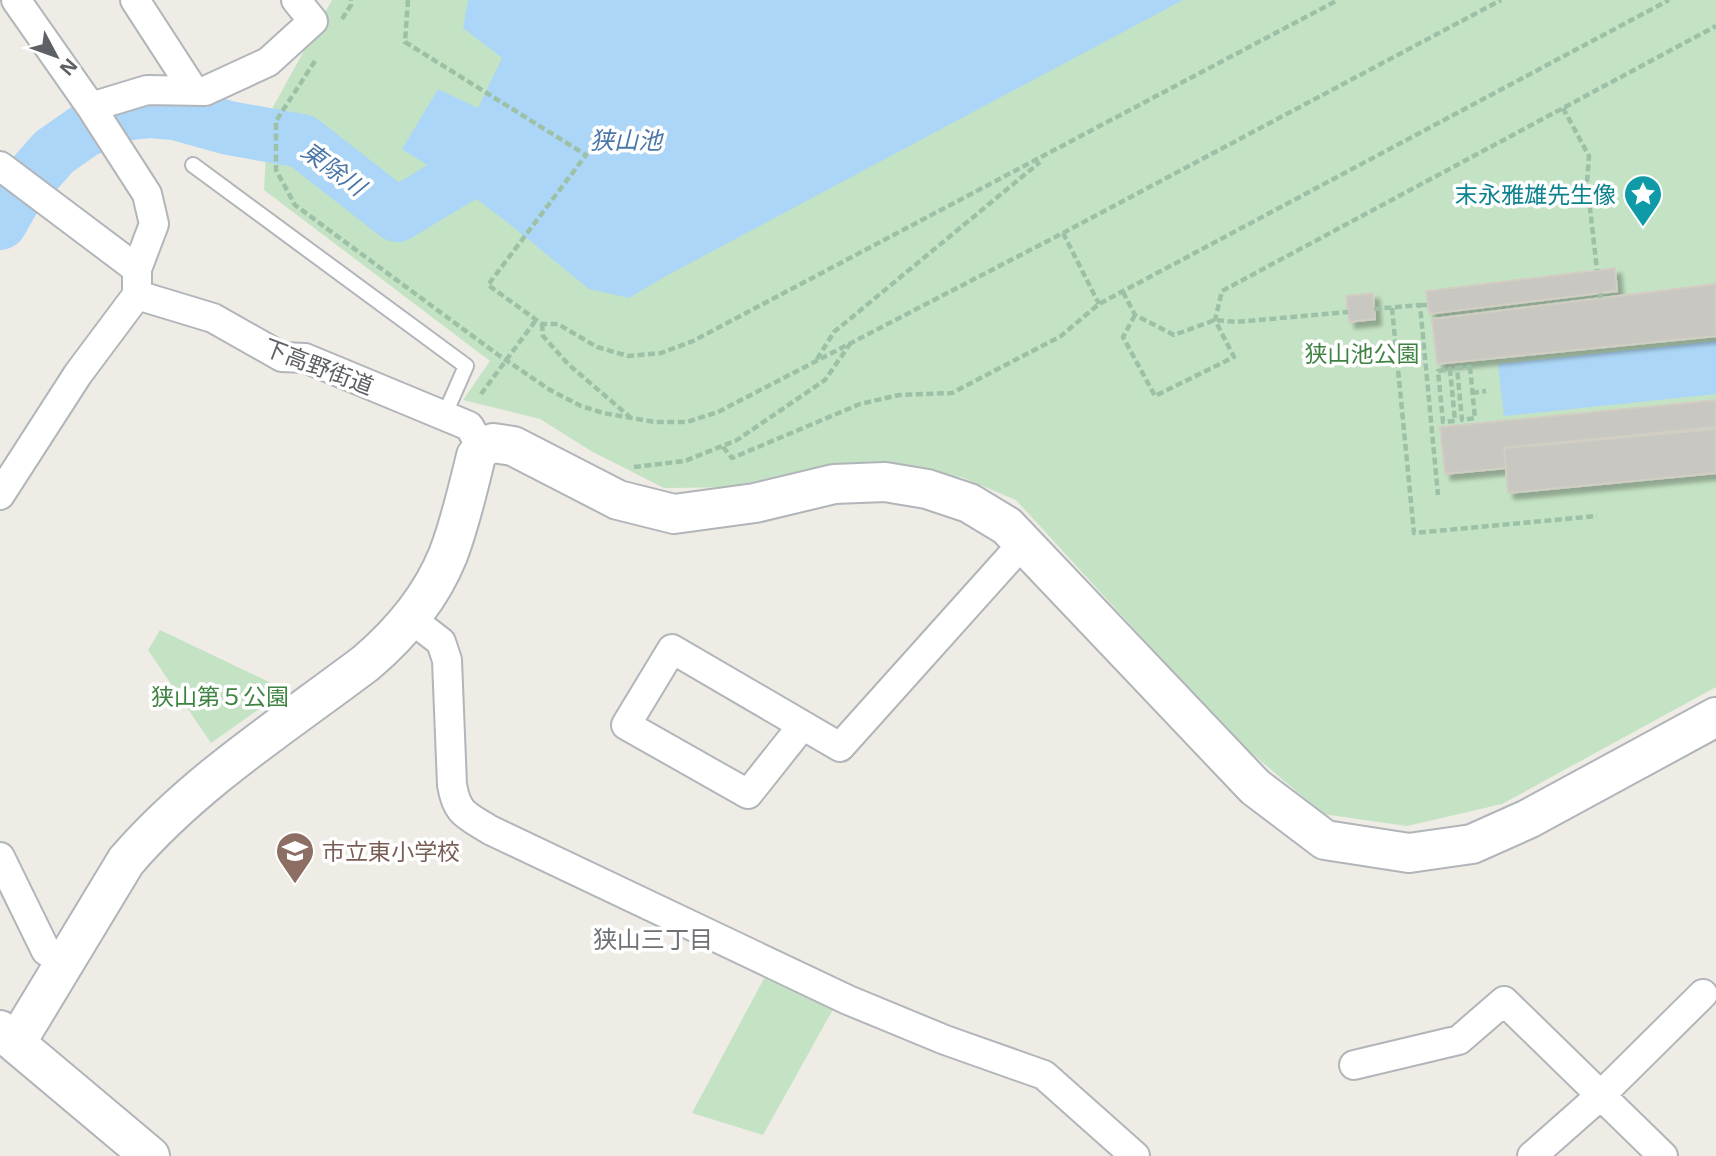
<svg xmlns="http://www.w3.org/2000/svg" width="1716" height="1156" viewBox="0 0 1716 1156" font-family="'Noto Sans','Noto Sans JP',sans-serif">
<style>
.green{fill:#c4e3c4}
.water{fill:#acd6f7}
.lines{fill:none;stroke-linecap:round;stroke-linejoin:round}
.river{stroke:#acd6f7;stroke-width:54}
.building{fill:#c9c7c2;stroke:#d2cec4;stroke-width:2;filter:url(#shadow)}
.lane-casing{stroke:#b2b5b9;stroke-width:18}
.street-casing{stroke:#b2b5b9;stroke-width:32}
.secondary-casing{stroke:#b1b4b9;stroke-width:42}
.path{stroke:#9cc1a7;stroke-width:4.5;stroke-dasharray:7 3.5;stroke-linecap:butt}
.lane{stroke:#fff;stroke-width:14}
.street{stroke:#fff;stroke-width:28}
.secondary{stroke:#fff;stroke-width:38}
.labels{text-anchor:middle;dominant-baseline:central;stroke-width:7;stroke-linejoin:round;paint-order:stroke}
.culture-label{font-size:23px;fill:#0d838f;stroke:#fff;text-anchor:end}
.park-label{font-size:23px;fill:#3e8341;stroke:#fff}
.street-label{font-size:23px;fill:#5d6064;stroke:#fff}
.education-label{font-size:23px;fill:#785e54;stroke:#fff;text-anchor:start}
.water-label{font-size:24px;font-style:italic;fill:#4a77a8;stroke:#fff}
.neighbourhood-label{font-size:24px;fill:#6e7276;stroke:#fff}
</style>
<defs>
<filter id="shadow"><feDropShadow dx="6" dy="6" stdDeviation="2" flood-color="#0004"/></filter>
</defs>
<rect width="100%" height="100%" fill="#eeece5"/>
<path class="green" d="M332,0H1716V687L1502,804L1407,826L1323,814L1234,738L1016,500L961,477L855,463L747,487L664,488L591,451L540,419L463,400L490,361L264,190L268,116Z
M160,630L286,690L211,743L148,650Z
M768,971L836,1004L763,1135L692,1113Z"/>
<path class="water" d="M468,0H1183L666,276L629,298L589,289L507,222L454,182L402,149L438,89L478,108L502,58L463,28Z
M1716,341V394L1504,416L1498,364Z"/>
<g class="lines">
<path class="river" d="M0,223L16,195L54,152L84,131L123,114L150,111L175,113L229,128L302,141L397,215L480,165L508,132"/>
</g>
<path class="building" d="M1615,268L1617,291L1429,314L1426,291Z
M1716,284V336L1437,364L1432,319Z
M1373,293L1375,319L1349,322L1346,296Z
M1716,400V427L1504,448L1506,468L1445,474L1440,427Z
M1716,429V473L1508,493L1504,448Z"/>
<g class="lines">
<defs>
<path id="lane" d="M193,165L466,366L444,416"/>
<path id="street" d="M16,0L91,107L147,90L205,91L268,62L313,21L296,0
M135,0L194,91
M91,107L147,194L154,224L137,269
M0,166L137,269V295
M137,295L213,318L282,357L305,358L469,426L482,448
M0,495L78,374L137,295
M410,618L441,642L447,660L452,785C457,814 466,815 490,830L848,1000L945,1040L1044,1075L1135,1156
M802,726L748,794L626,725L672,649L840,747L1023,543
M0,857L46,951L65,960
M1354,1065L1459,1040L1504,1001L1663,1156
M1532,1156L1600,1096L1703,994"/>
<path id="secondary" d="M0,1030L150,1156
M16,1043L126,861C194,782 284,725 366,663C400,634 431,597 448,555C460,524 468,489 476,456L482,448L493,443L513,446L618,500L674,514L755,503L834,484L885,482L927,489L969,503L1007,526L1255,787L1325,840L1409,853L1472,844L1528,819L1716,717"/>
</defs>
<use href="#lane" class="lane-casing"/>
<use href="#street" class="street-casing"/>
<use href="#secondary" class="secondary-casing"/>
<path class="path" d="M408,0L405,42L586,155L488,285L542,324H558L597,347L628,356L661,353L693,341L1338,0
M342,19L351,5V0
M315,61L276,121V170L295,205L497,354L550,390L581,406L603,413L655,422H687L718,412L1063,233L1501,0
M1563,108L1589,156L1587,182L1597,270
M1063,233L1099,304
M1123,292L1135,315L1174,335L1215,320L1236,322L1348,312
M1600,293L1601,298
M1420,305H1428
M1392,308L1414,533L1597,516
M1374,309L1420,305L1438,495
M1135,315L1123,337L1155,396L1234,357L1215,320L1222,291L1716,26
M542,324L543,336L568,364L631,418
M817,359L834,332L1040,162
M1470,367L1475,418L1462,420L1457,368Z
M1450,369L1455,421L1443,422L1438,371Z
M1472,393L1486,391
M481,394L536,320
M723,447L732,458L860,404L899,395L952,393L1061,336L1099,304L1669,0
M634,467L685,461L737,440L825,380L850,344"/>
<use href="#lane" class="lane"/>
<use href="#street" class="street"/>
<use href="#secondary" class="secondary"/>
</g>
<defs>
<symbol id="sight-pin" viewBox="-11 -11 22 30"><path d="M0 17L-7.5 6A9.5 9.5 0 1 1 7.5 6Z" fill="#0f9aa8" stroke="#fff"/><path d="M0-6L1.8-2.2L6-1.7L2.9 1.2L3.7 5.4L0 3.3L-3.7 5.4L-2.9 1.2L-6-1.7L-1.8-2.2Z" fill="#fff"/></symbol>
<symbol id="school-pin" viewBox="-11 -11 22 30"><path d="M0 17L-7.5 6A9.5 9.5 0 1 1 7.5 6Z" fill="#8d6e63" stroke="#fff"/><path d="M0-5L7-2L0 1L-7-2ZM-4 1L0 2.5L4 1V4Q0 6-4 4Z" fill="#fff"/></symbol>
</defs>
<g fill-rule="evenodd">
<use href="#sight-pin" x="1621" y="172" width="44" height="60"/>
<use href="#school-pin" x="273" y="829" width="44" height="60"/>
</g>
<g class="labels">
<g class="culture-label">
<text x="1616" y="194">末永雅雄先生像</text>
</g>
<g class="park-label">
<text x="1362" y="353">狭山池公園</text>
<text x="220" y="696">狭山第５公園</text>
</g>
<g class="street-label">
<text transform="translate(319 366) rotate(21)">下高野街道</text>
</g>
<g class="education-label">
<text x="322" y="851">市立東小学校</text>
</g>
<g class="water-label">
<text x="626" y="139">狭山池</text>
<text transform="translate(334 168) rotate(36)">東除川</text>
</g>
<g class="neighbourhood-label">
<text x="653" y="938">狭山三丁目</text>
</g>
</g>
<g transform="translate(56 56) rotate(131)" stroke="#ffffff" stroke-width="5" paint-order="stroke">
<path d="M0-5L12 26L0 18L-12 26Z" fill="#5d6064"/>
<text y="-10" font-size="19" font-weight="bold" text-anchor="middle" fill="#5d6064">N</text>
</g>
</svg>
